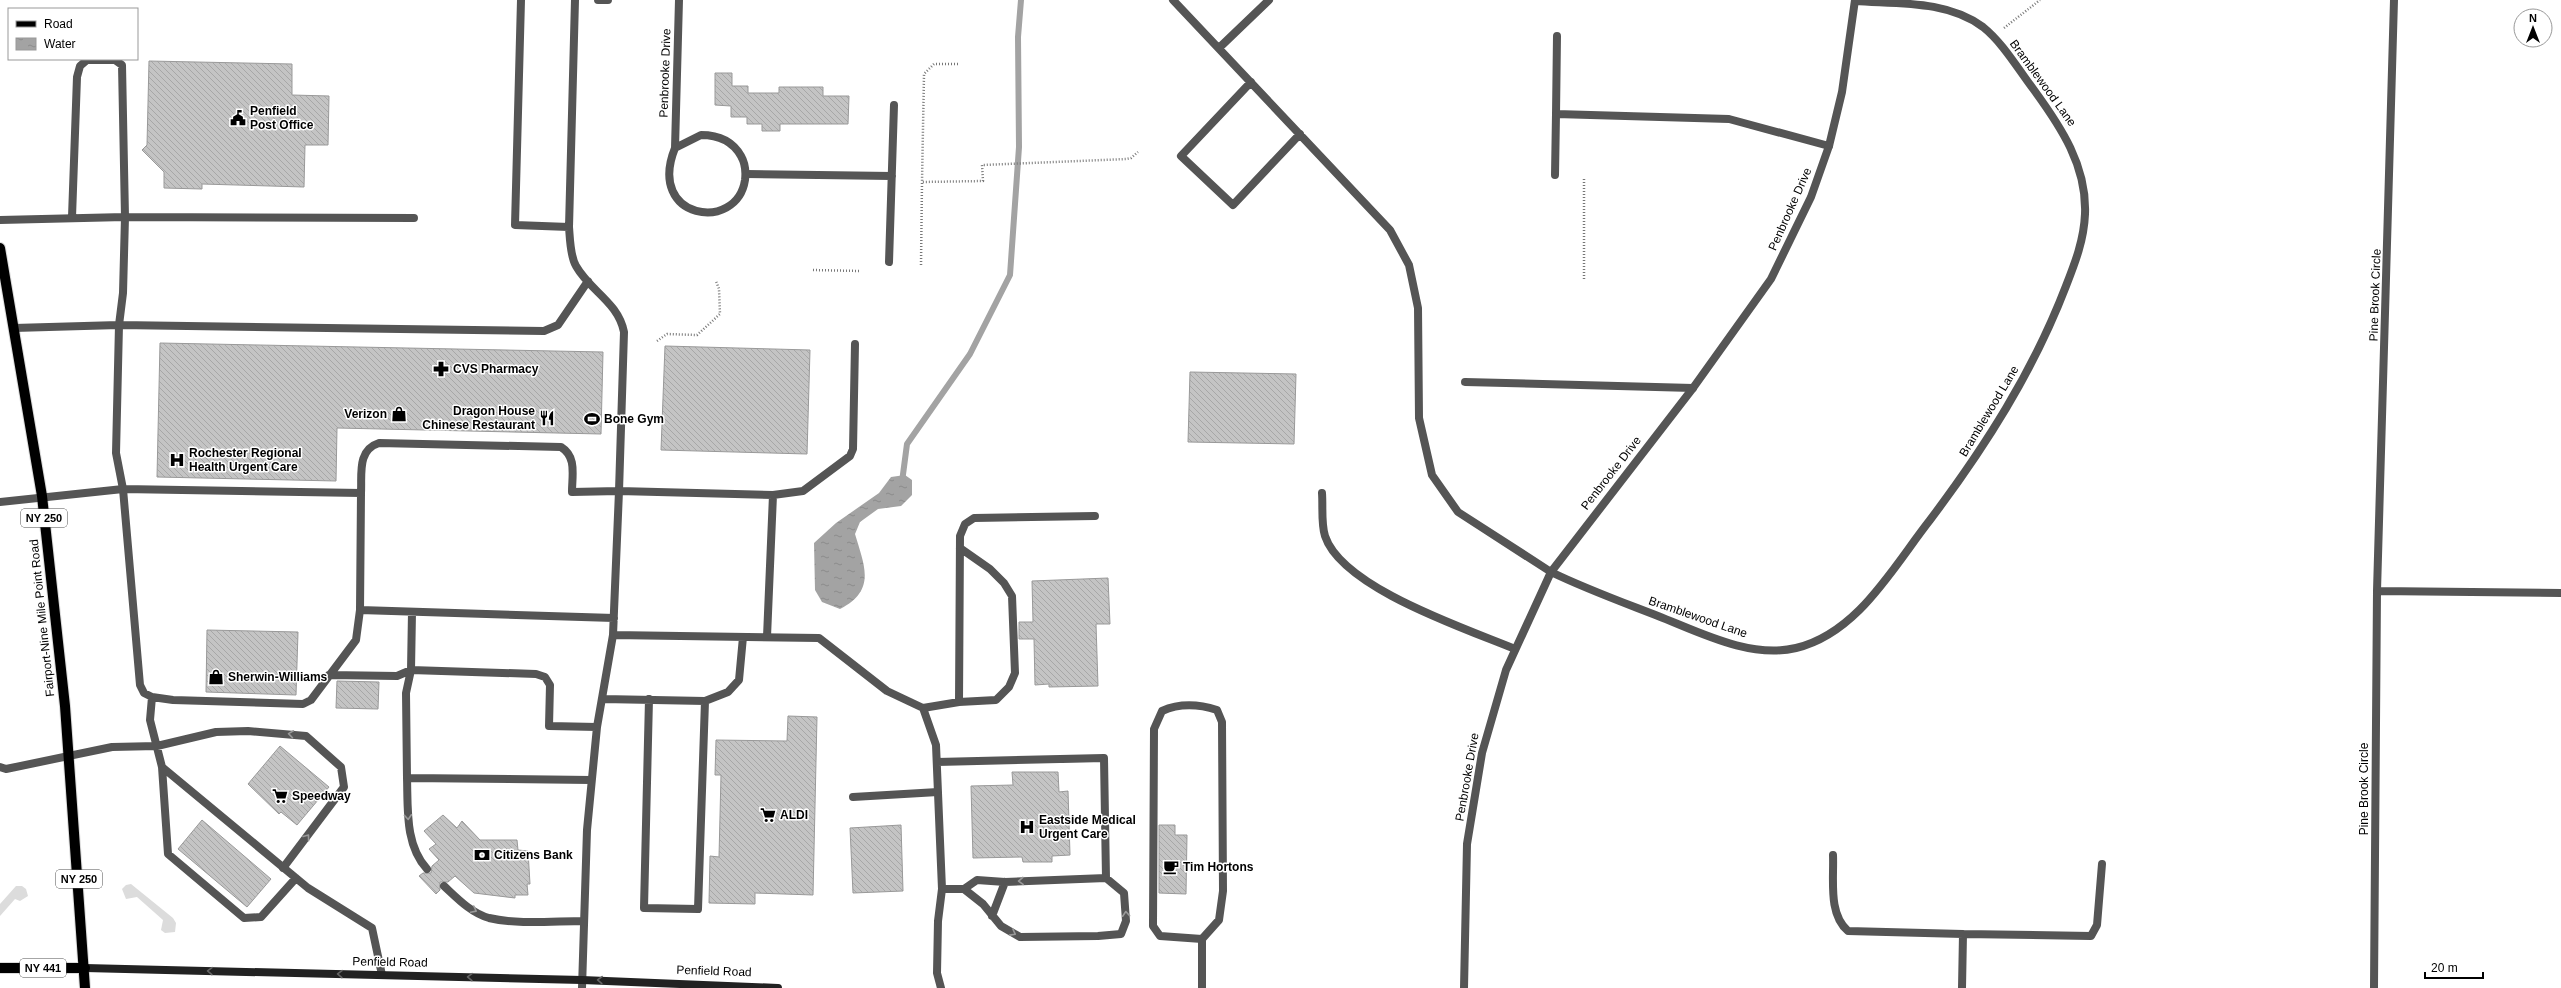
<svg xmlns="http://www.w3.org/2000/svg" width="2561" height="988" viewBox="0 0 2561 988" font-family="Arial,sans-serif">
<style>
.green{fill:#dcdcdc}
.water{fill:url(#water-ripples)}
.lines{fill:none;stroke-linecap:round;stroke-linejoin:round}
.stream{stroke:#a3a3a3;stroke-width:6}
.building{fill:url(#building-back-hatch);stroke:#999}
.primary-casing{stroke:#dbdbdb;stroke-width:12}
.path{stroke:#777;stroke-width:2.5;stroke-dasharray:1 2;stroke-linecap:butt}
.lane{stroke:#555;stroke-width:8}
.street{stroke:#555;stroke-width:8}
.secondary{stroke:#222;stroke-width:8}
.primary{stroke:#000;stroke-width:10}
.oneway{stroke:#999}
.oneway2{stroke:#646464}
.labels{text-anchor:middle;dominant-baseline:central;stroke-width:3;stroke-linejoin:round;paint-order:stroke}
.shield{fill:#fff;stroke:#4c4c4c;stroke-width:1}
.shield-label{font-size:11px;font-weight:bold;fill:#000}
.street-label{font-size:12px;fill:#000;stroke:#fff}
.poi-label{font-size:12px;font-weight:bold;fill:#000;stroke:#fff;text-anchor:start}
</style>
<defs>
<pattern id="water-ripples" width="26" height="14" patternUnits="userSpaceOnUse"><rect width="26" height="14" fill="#a3a3a3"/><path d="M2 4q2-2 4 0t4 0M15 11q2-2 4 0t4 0" fill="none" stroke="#8b8b8b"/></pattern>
<pattern id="building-back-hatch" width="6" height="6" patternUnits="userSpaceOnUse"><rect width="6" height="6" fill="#c4c4c4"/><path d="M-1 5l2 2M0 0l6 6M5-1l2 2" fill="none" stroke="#a7a7a7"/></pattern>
</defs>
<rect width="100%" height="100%" fill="#fff"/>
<path class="green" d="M131,884L173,918L176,923L175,932L165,933L161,930L163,920L137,897L126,899L122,889L126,885Z
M16,886H22L26,889L28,896L20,901L15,899L0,916V904Z"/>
<path class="water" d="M905,475L912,480V495L901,506L878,509L860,522L855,534C864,565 877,590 840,609L822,602L815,590L814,543L836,523L879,493L891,477Z"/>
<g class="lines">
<path class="stream" d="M902,482L907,444L970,354L1010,275L1019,147L1018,37L1021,0"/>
</g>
<path class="building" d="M149,61L292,64V95L329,96L328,145H305L304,187L202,184V189L164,188V172L142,150L147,145Z
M715,73H732V86H748V93H779V87H823V96H849L848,124H780V131H762V124H747V117H731V106L715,105Z
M160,343L603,352L601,434L337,428L336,481L157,477Z
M665,346L810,350L807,454L661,450Z
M1190,372L1296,374L1294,444L1188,442Z
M1108,578L1110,624H1096L1098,686L1049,687V684L1035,685L1034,639H1019V622H1033L1032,581Z
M207,630L298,632L296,695L206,692Z
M337,681L379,682L378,709L336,708Z
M788,716L817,717L813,895L755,893V904L709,903L710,856L719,857L721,775H715L716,740L787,741Z
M280,746L329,787L297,825L281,812L279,814L248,784Z
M1012,772H1058L1059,792L1068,791L1070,855L1052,856V862H1023L1022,857L973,858L971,786L1013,785Z
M443,815L457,828L462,821L480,840H517L518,850L528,851L530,884H527L528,895H515V898L474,893L455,876L448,882H440V890L436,894L419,876L423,873H431L432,866L439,860L429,849L436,844L424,831Z
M202,820L271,879L247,907L178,849Z
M901,825L903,891L853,893L850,828Z
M1159,825H1175V835H1187L1186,894L1159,893Z"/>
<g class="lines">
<defs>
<path id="primary" d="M0,248L42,496L65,706L85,988
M0,968H85"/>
</defs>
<use href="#primary" class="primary-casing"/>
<path class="path" d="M2004,28L2040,0
M958,64H934L924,74L922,182L983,181L982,165L1126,159L1131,158L1138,152
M921,265L922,182
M813,270L860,271
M1584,279V179
M657,341L667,334L697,335L720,314L719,289L716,281"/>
<path class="lane" d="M521,0L515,225L569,227L575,0
M598,0H608
M1173,0L1390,230L1409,265L1418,308L1419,418L1432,475L1458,512L1551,572
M1557,36L1556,114L1729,119L1829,146
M1219,48L1269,0
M1251,82L1181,156L1233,205L1300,134
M746,174L892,176
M1555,175L1556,114
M72,217L77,77L80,66L87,60H115L122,65L125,217L414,218
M0,220L125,217L123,293L119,325L544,331L558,325L588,281
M569,227C570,238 570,256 576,266C590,291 618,302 624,332L619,491L773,495L803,491L850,456L853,449L855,344
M889,262L894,105
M14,328L119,325L116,453L123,489L140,685L144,693L152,697L150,720L162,767L308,888L372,928L382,975
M1465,382L1693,388
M361,493L360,610L614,618
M1322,493C1323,506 1321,524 1325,536C1342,588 1467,629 1515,649
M0,502L123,489L361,493C362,474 357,450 379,443L561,447C577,457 572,475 572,492L619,491L613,635L597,727L587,830L582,988
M412,612L411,670L406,693L407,778L591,780
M613,635L819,638L887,691L923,708L936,745L942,889L938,921L937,973L941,988
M767,637L773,495
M329,675L397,676L411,670L536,674L545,677L550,685L549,726L597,727
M152,697L173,700L303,704L311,700L356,640L360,610
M603,699L705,701L728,692L739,680L743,637
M649,699L644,908L698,909L705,701
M959,702L996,700L1009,687L1015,673L1012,596L1004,583L990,569L960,548
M923,708L959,702L960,536L965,524L974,518L1095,516
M937,762L1104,758L1106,878
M0,767L6,769L112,747L157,746L216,732L248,731L306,736L341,767L344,787L283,868
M162,767L168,854L244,918L261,917L296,878
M407,778C408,809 405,845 427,869
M853,797L938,792
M1833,855C1834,880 1828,914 1848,931L1963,934
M444,886C457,898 471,913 489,918C518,925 554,921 584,921
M942,889H964L977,880L1005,882L1106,878L1124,893L1126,921L1121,934L1098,936L1020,937L1001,926L983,904L964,889
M992,916L1005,882
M1202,988V939L1219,920L1223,891L1222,722L1217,710C1198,704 1180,703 1162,711L1154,729L1153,926L1160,936L1202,939
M1962,988L1963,934L2091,936L2097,925L2102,864"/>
<path class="street" d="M701,135C718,135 732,140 741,156C745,163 746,172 745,180C737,233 646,220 675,148Z
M675,148L679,0
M1551,572C1586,589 1622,602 1658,616C1699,632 1750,659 1796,648C1858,633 1893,567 1930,520C1985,447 2033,372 2066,286C2075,263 2084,240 2085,214C2087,166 2061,127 2034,90C2018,69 2003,43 1983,27C1947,0 1897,4 1855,1
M2377,591L2561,593
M1464,988L1467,844L1482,753L1506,670L1551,572L1693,388L1771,279L1811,197L1829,146L1842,92L1855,0
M2374,988L2377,591L2394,0"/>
<path class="secondary" d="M85,968L582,980L778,988"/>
<use href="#primary" class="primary"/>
</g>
<defs><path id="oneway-chevron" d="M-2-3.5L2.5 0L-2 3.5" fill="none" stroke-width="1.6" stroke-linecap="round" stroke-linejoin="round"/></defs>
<g class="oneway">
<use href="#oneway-chevron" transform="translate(291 734) rotate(-172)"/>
<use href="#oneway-chevron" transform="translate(408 817) rotate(86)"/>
<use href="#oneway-chevron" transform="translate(307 837) rotate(-53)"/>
<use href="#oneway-chevron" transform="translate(1021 881) rotate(178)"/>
<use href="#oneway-chevron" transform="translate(474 910) rotate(27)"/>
<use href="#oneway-chevron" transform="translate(1126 914) rotate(-94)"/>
<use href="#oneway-chevron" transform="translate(1013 933) rotate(28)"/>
</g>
<g class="oneway2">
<use href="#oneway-chevron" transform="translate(210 971) rotate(-179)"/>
<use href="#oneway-chevron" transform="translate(340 974) rotate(-179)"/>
<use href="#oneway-chevron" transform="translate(470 977) rotate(-179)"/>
<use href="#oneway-chevron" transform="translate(600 980) rotate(-178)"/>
</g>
<defs>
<symbol id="civic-bare" viewBox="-9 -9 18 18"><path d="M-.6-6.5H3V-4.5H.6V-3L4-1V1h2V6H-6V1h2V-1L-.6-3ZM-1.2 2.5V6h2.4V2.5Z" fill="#000" stroke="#fff" stroke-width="2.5" paint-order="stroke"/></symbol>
<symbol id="pharmacy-bare" viewBox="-9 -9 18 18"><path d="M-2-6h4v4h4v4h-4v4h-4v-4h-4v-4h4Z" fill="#000" stroke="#fff" stroke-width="2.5" paint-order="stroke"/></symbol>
<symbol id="shop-bare" viewBox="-9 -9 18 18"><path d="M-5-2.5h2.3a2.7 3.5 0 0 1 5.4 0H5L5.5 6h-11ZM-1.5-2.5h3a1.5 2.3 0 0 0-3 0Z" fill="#000" stroke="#fff" stroke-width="2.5" paint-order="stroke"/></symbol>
<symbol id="restaurant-bare" viewBox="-9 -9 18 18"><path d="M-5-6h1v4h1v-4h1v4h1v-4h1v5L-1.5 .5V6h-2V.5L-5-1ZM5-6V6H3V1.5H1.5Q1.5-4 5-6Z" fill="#000" stroke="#fff" stroke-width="2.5" paint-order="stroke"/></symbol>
<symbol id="stadium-bare" viewBox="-9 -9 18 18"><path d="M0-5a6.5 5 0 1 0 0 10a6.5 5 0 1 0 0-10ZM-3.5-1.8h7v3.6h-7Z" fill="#000" stroke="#fff" stroke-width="2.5" paint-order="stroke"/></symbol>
<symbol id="hospital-bare" viewBox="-9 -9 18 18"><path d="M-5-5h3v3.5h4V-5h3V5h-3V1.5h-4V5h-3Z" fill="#000" stroke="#fff" stroke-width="2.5" paint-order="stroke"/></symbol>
<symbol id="supermarket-bare" viewBox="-9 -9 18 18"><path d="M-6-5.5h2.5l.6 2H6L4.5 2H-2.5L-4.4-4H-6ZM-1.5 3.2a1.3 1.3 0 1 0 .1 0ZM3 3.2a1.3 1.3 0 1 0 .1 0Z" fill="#000" stroke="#fff" stroke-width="2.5" paint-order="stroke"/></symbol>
<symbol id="bank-bare" viewBox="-9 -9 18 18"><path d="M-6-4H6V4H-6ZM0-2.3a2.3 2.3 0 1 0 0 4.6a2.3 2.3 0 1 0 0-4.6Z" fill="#000" stroke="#fff" stroke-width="2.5" paint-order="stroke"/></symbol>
<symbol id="cafe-bare" viewBox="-9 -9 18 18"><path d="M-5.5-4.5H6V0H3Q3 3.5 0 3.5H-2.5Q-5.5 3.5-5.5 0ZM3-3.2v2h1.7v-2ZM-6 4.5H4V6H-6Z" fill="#000" stroke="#fff" stroke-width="2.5" paint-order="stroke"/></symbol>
</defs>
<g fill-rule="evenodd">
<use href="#civic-bare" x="227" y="107" width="22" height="22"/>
<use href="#pharmacy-bare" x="430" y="358" width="22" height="22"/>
<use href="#shop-bare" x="388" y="403" width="22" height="22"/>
<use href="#restaurant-bare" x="536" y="407" width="22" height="22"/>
<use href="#stadium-bare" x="581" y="408" width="22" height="22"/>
<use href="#hospital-bare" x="166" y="449" width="22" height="22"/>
<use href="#shop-bare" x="205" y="666" width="22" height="22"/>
<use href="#supermarket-bare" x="269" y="785" width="22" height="22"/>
<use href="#supermarket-bare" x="757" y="804" width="22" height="22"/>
<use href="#hospital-bare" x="1016" y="816" width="22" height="22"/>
<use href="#bank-bare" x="471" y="844" width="22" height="22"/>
<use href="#cafe-bare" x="1160" y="856" width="22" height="22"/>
</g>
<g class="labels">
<g class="shield">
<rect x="21" y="509" width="46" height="18" rx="3"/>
<rect x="56" y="870" width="46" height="18" rx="3"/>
<rect x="20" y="959" width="46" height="18" rx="3"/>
</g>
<g class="shield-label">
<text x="44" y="518">NY 250</text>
<text x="79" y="879">NY 250</text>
<text x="43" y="968">NY 441</text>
</g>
<g class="street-label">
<text transform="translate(665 73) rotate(-88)">Penbrooke Drive</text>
<text transform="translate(2043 83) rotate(54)">Bramblewood Lane</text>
<text transform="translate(1790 209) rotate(-66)">Penbrooke Drive</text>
<text transform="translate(2375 295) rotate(-88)">Pine Brook Circle</text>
<text transform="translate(1989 411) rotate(-59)">Bramblewood Lane</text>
<text transform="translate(1611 473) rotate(-52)">Penbrooke Drive</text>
<text transform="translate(1698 617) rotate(19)">Bramblewood Lane</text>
<text transform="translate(42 618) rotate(-96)">Fairport-Nine Mile Point Road</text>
<text transform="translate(1467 777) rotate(-80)">Penbrooke Drive</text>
<text transform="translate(2364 789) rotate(-90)">Pine Brook Circle</text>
<text transform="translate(390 962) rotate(1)">Penfield Road</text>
<text transform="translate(714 971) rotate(2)">Penfield Road</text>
</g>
<g class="poi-label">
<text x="250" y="111">Penfield<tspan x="250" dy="14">Post Office</tspan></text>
<text x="453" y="369">CVS Pharmacy</text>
<text x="535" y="411" text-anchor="end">Dragon House<tspan x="535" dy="14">Chinese Restaurant</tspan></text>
<text x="387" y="414" text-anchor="end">Verizon</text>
<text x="604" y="419">Bone Gym</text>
<text x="189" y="453">Rochester Regional<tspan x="189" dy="14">Health Urgent Care</tspan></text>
<text x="228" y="677">Sherwin-Williams</text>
<text x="292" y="796">Speedway</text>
<text x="780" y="815">ALDI</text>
<text x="1039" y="820">Eastside Medical<tspan x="1039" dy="14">Urgent Care</tspan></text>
<text x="494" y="855">Citizens Bank</text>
<text x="1183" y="867">Tim Hortons</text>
</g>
</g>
<rect x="8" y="8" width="130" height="52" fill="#ffffff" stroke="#999999"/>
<rect x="16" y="21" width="20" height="6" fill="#000000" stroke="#999999"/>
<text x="44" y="28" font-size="12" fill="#000000">Road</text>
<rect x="16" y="38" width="20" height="12" fill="url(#water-ripples)" stroke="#999999"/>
<text x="44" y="48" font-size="12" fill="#000000">Water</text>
<g transform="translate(2533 28)"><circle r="19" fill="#ffffff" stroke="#999999"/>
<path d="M0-3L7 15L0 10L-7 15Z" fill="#000000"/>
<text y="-6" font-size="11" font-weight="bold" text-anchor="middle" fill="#000000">N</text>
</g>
<path d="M2425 972v6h58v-6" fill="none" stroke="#000000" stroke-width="2"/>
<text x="2431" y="972" font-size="12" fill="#000000" stroke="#ffffff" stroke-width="3" paint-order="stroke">20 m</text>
</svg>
